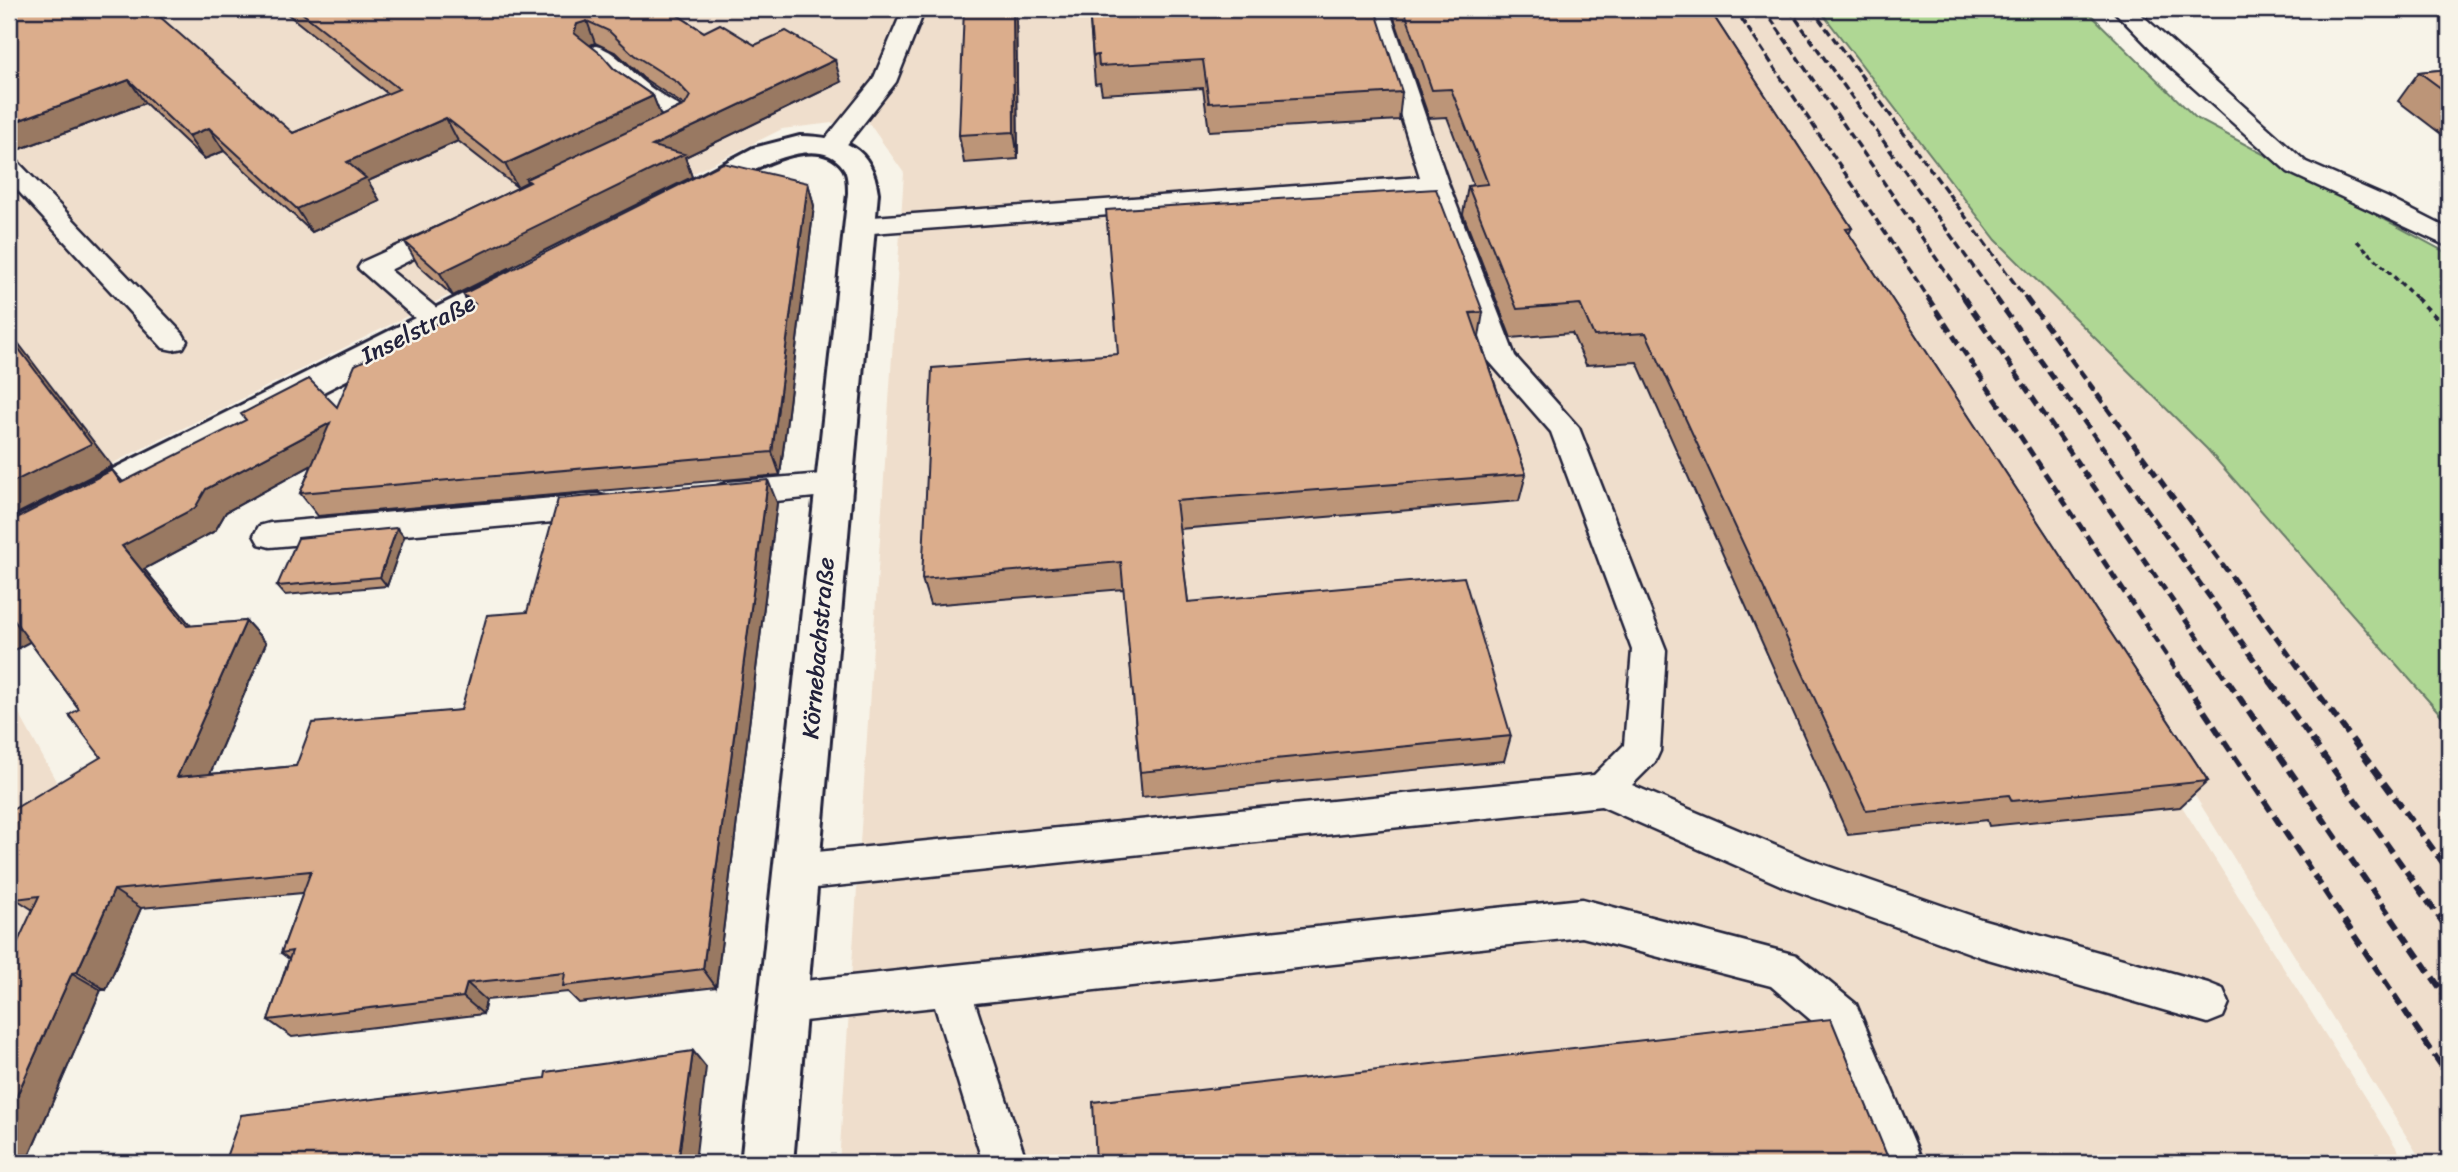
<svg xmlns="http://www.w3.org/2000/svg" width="2458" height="1172" viewBox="0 0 2458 1172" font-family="Sriracha,sans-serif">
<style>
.built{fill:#efdecc}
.green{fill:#afd794;stroke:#687c68;stroke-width:2}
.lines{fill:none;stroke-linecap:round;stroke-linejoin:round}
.lane-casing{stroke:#22223b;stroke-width:5}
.street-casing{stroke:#22223b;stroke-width:6}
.path-far1{stroke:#22223b;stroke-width:3.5;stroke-dasharray:5 3.5;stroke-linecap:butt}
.path{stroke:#22223b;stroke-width:4.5;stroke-dasharray:6 5;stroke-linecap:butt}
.lane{fill:#f7f3e8;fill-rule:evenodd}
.street{fill:#f7f3e8;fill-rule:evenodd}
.rail-far2{stroke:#22223b;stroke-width:3.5;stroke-dasharray:8 3.5;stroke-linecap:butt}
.rail-far1{stroke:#22223b;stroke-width:5;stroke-dasharray:10 5;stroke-linecap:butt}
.rail{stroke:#22223b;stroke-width:6;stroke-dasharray:12 6;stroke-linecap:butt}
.wall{fill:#bc9578;stroke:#22223b;stroke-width:2;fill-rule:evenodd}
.shaded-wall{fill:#997962;stroke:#22223b;stroke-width:2}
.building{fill:#dbad8c;stroke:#22223b;stroke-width:2}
.labels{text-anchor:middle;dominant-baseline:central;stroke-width:5;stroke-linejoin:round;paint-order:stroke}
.street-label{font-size:24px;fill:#22223b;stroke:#f7f3e8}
</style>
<rect width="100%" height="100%" fill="#f7f3e8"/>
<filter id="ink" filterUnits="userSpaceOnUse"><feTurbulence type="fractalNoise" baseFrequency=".0143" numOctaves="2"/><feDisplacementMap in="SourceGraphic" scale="14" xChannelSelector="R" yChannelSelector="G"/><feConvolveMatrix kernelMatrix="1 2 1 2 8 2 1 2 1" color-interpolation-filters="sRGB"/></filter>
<g filter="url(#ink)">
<path class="built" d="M9,9H1681L2406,1163H839L904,173L866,119L782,129L9,515Z
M1707,9H1824L1996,240L2207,449L2449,724V1163H2423Z
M9,695L92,847L9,1027Z"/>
<path class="green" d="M1819,9H2085L2196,118L2449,254V724L2207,449L1996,240Z"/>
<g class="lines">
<defs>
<path id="lane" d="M903,9H925L896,82L841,152L832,154L823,152L820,147L823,142L873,80Z
M1367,9H1389L1448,183L1515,356L1579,428L1666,650L1660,751L1655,762L1632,785L1807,859L1981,919L2208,983L2223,989L2229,1003L2223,1017L2208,1023L1981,957L1785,887L1601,806L797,890L783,885L777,872L783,859L797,854L1594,775L1624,745L1632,650L1551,432L1488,360L1425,191L859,234L850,232L846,226L850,220L859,218L1420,177Z
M2112,9H2135L2306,162L2386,197L2449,229V247L2288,172L2159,57Z
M596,46C616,51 626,67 641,80C656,93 676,103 692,115L696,120C687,132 665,141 650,137L647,132L650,127L667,119L624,89L612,75L585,53L588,48Z
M9,160L18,162L183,334L187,341L183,348L173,350L163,348L9,181Z
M448,223L457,225L461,231L457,237L390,270L445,315L449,321L445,327L435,330L425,327L358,268L362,262Z
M834,473L845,476L850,484L845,492L834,495L728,506L717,502L712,494L717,486L728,482Z
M598,494L609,498L614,506L609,514L598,518L270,547L259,544L254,535L259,526L270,523Z
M1582,899L1796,955L1856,1004L1923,1163H1879L1826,1033L1771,986L1582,937L975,1003L1027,1163H983L935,1007L785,1023L770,1017L764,1003L770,989L785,983Z"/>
<path id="street" d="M800,136C844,137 872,146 878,193L793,1163H741L848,193C848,185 848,173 843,167C814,127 735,180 705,196L695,199L685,196L680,190L685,184L753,148Z
M516,270L527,273L532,280L527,287L22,547L9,551V521L505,273Z"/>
</defs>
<use href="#lane" class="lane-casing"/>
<use href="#street" class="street-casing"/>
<path class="path-far1" d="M2357,241L2418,300"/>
<path class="path" d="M2416,298L2449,330"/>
<use href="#lane" class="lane"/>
<use href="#street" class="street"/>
<path class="rail-far2" d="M1735,9L1930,300
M1764,9L1965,300
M1789,9L1997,300
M1812,9L2027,300"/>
<path class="rail-far1" d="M1928,298L2185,683
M1964,298L2229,683
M1996,298L2271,683
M2026,298L2310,683"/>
<path class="rail" d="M2184,681L2449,1077
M2228,681L2449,1001
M2270,681L2449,931
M2309,681L2449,871"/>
</g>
<path class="wall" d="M9,9L59,13L293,133L388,94L281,9H668L704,32L755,45L841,82L685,157L692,177L453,296L418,265L405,242L528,183L527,182L517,187L458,141L368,181L380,201L312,232L224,151L204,159L145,103L9,153ZM595,43L617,53L643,78L684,105L661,116L653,96L614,69L590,45Z
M1016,9L1018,159L964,163L959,135Z
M1089,9L1402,92L1399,120L1209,131L1203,88L1102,94L1100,83L1095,84Z
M1391,9H1709L1852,228L1849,234L2208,781L2180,807L1989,826L1987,820L1848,835L1637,362L1586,365L1572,333L1511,338L1463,214L1468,186L1473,185L1447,117L1429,118Z
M2449,69V140L2398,101L2419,72Z
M808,183L814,206L780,475L318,516L300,493L312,465L226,512L215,531L144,569L191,626L246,621L266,643L210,774L296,766L461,710L527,612L777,503L716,987L579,1003L568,992L486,1000L483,1014L292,1037L268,1020L289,959L281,953L303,893L141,908L106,990H101L26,1163L33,910L16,899L101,757L79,709L30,642L112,470L123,482L337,407L470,306L463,294Z
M1483,312L1479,337L1526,474L1519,501L1179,529L1188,602L1511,736L1504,761L1142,797L1124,589L930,605L922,579L1118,354Z
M404,537L387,586L285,595L277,586Z"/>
<path class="shaded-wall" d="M1013,9H1016L1018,159L1014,132Z
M587,21L595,43L586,47L574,33L577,24Z
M835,60L841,82L685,157L692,177L453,296L440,273L652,146Z
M129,80L145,103L9,153V124Z
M653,96L662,119L526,179L527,182L517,187L505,164Z
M446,118L458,141L368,181L380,201L312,232L297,209L347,162Z
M209,128L224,151L204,159L188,136Z
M808,183L814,206L780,475L772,452Z
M9,331L112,466L9,518Z
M330,423L347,446L226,512L215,531L144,569L209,648L187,626L122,546L206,489Z
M768,480L777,503L716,987L703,969Z
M397,528L404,537L387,586L380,577Z
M11,616L37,638L9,653V618Z
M246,621L266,643L200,797L177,777Z
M114,890L141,908L106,990L77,972Z
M72,973L101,990L26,1163H9V1113Z
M467,983L486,1000L483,1014L463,997Z
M693,1051L706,1067L695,1163H678Z"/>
<path class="building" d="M9,9H55L59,13L72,9H151L293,133L399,89L297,9H668L704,32L720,24L755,45L786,31L835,60L652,146L684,154L440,273L405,242L530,182L526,179L685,105L690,96L678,83L634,55L609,31L587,21L577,24L574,33L601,54L614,69L653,96L505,164L446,118L347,162L366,178L297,209L209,128L188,136L129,80L9,124Z
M964,9H1013L1014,132L959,135Z
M1089,9H1375L1402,92L1209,103L1203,60L1099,66L1098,55L1093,56Z
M1404,9H1709L1852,228L1846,229L2208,781L2012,801L2009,795L1866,810L1646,333L1594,336L1580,304L1517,309L1468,186L1488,184L1451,89L1432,90Z
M2449,69V94L2419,72Z
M723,163L808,183L772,452L300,493L330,423L206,489L195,508L122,546L187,626L246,621L177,777L296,766L312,723L461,710L487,615L527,612L558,499L768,480L703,969L563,986L565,973L467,983L463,997L268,1020L292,951L281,953L311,871L114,890L77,972L72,973L9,1113V961L39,896L16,899L9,887V812L101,757L69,715L79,709L11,616L9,618V522L112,470L121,483L246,420L241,414L309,379L337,407L355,365L475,304L463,294Z
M1436,189L1483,312L1470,313L1526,474L1176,501L1188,602L1464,577L1511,736L1140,772L1121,562L922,579L932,368L1118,354L1106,210Z
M9,336L91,444L9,484Z
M397,528L380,577L277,586L298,538Z
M1831,1019L1890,1163H1096L1093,1102Z
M693,1051L678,1163H224L241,1115L545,1078L546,1072Z"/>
</g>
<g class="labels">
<g class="street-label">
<text transform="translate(418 329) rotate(-27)">Inselstraße</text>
<text transform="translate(818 648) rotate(-85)">Körnebachstraße</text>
</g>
</g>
<rect width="2458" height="1172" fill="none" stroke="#f7f3e8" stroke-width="35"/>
<rect x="18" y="18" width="2423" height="1137" fill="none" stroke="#22223b" stroke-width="2.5" filter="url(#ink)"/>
</svg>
